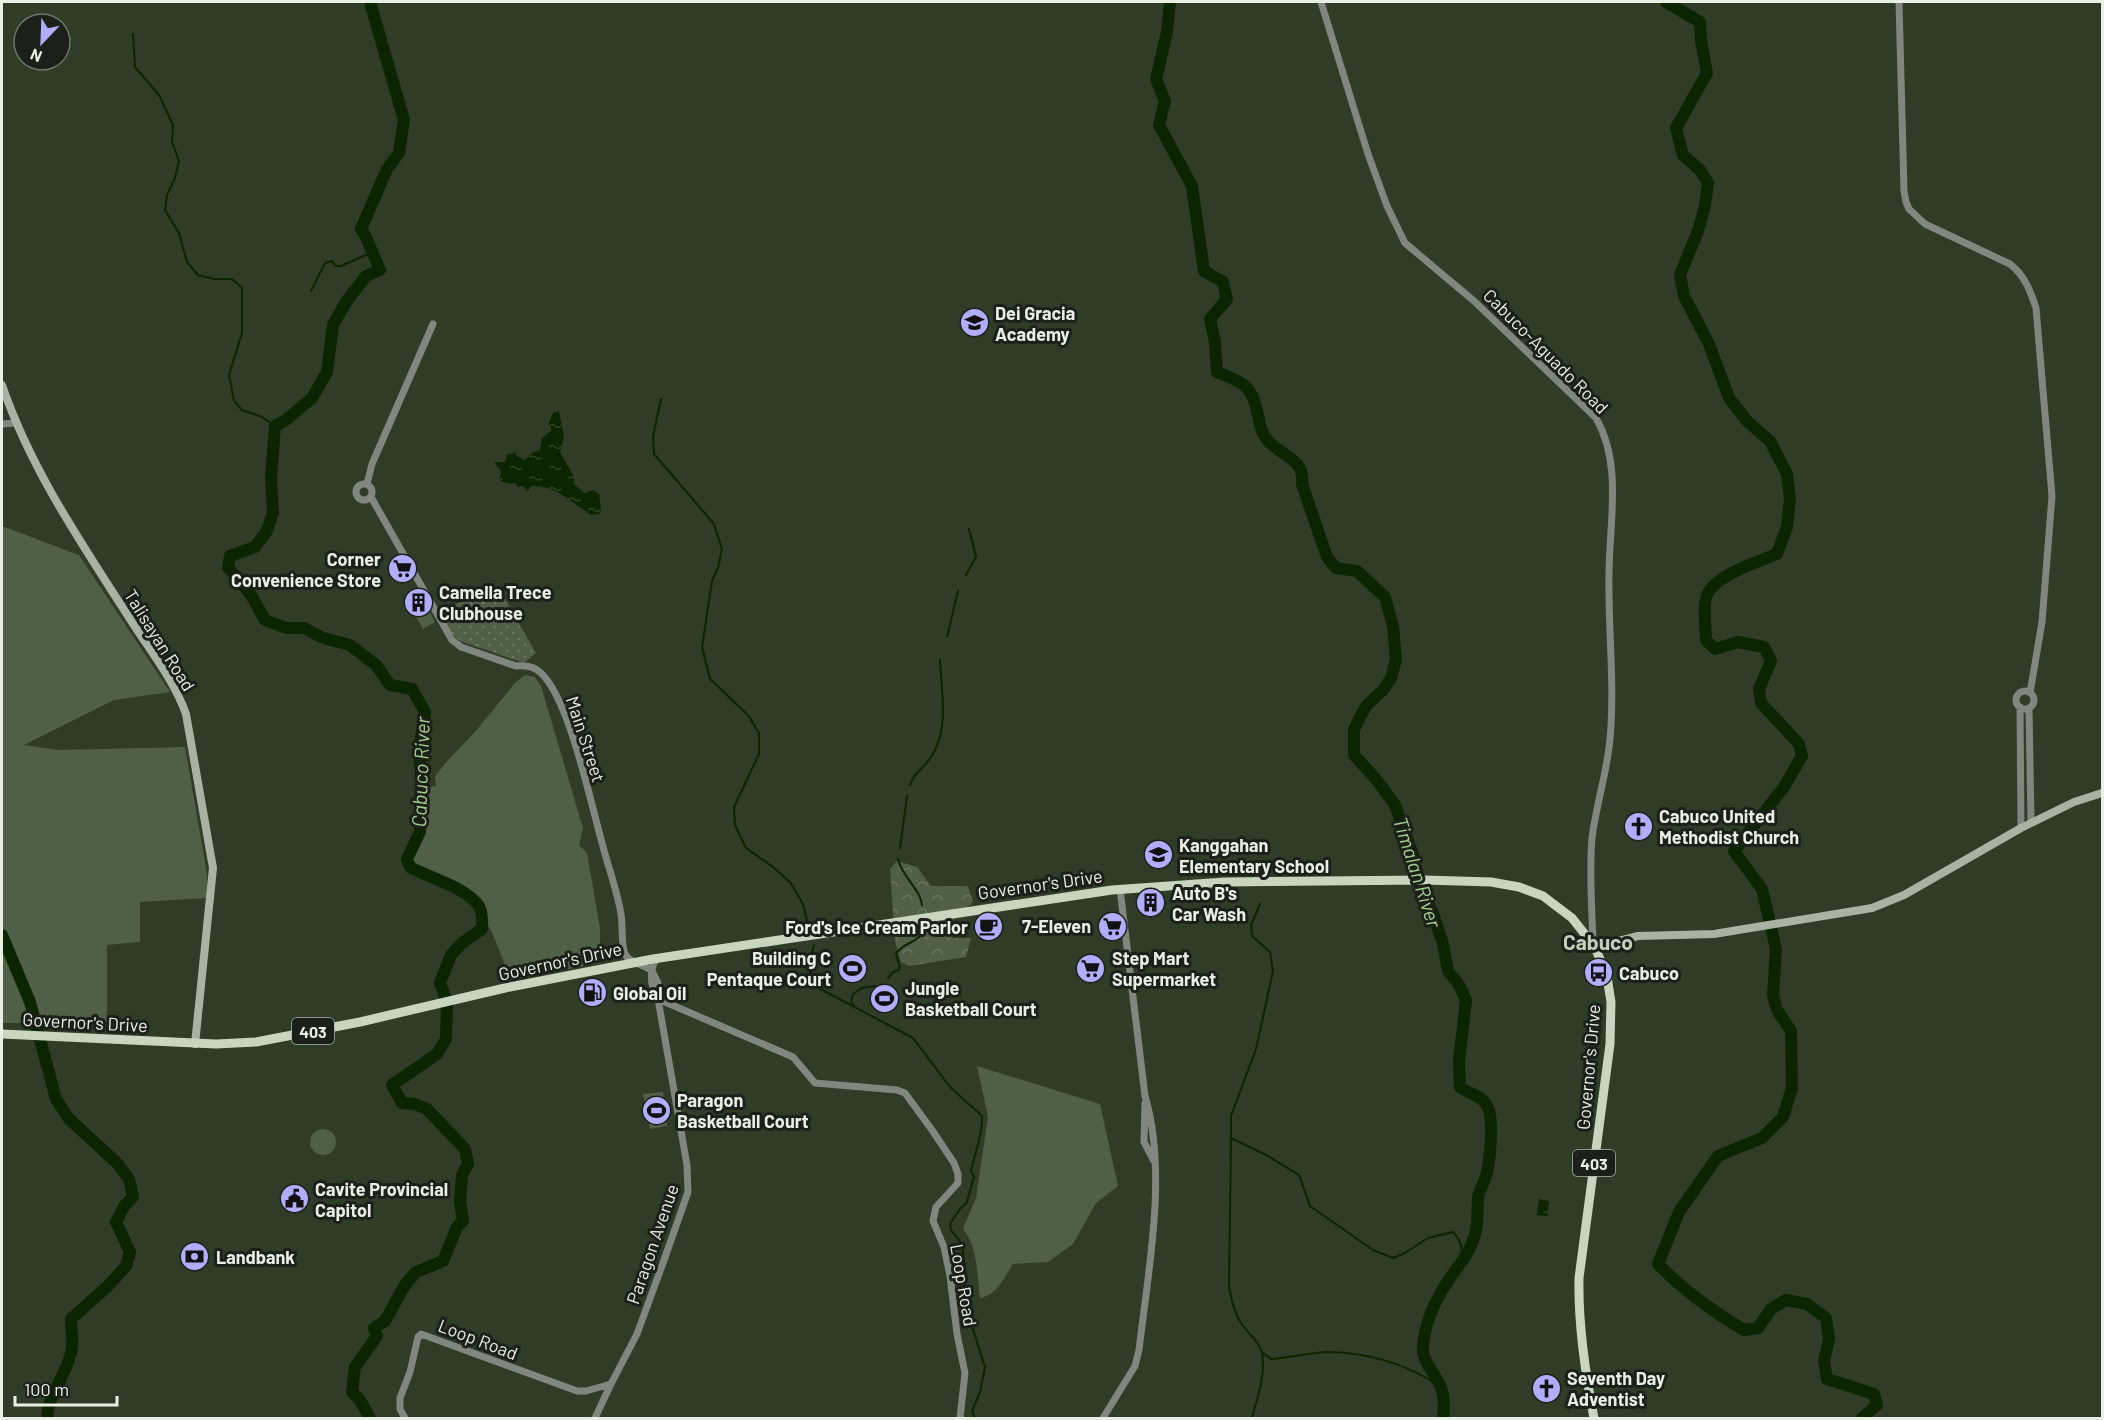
<svg xmlns="http://www.w3.org/2000/svg" width="2104" height="1420" viewBox="0 0 2104 1420" font-family="Barlow,sans-serif">
<style>
.grass{fill:#4f5f48}
.forest{fill:url(#forest-crowns)}
.park{fill:url(#park-dots)}
.water{fill:url(#water-ripples)}
.lines{fill:none;stroke-linecap:round;stroke-linejoin:round}
.stream{stroke:#0d2401;stroke-width:2}
.river{stroke:#0d2401;stroke-width:12}
.tertiary{stroke:#80877d;stroke-width:7}
.secondary{stroke:#a8b4a3;stroke-width:8}
.primary{stroke:#c8d6c1;stroke-width:9}
.labels{text-anchor:middle;dominant-baseline:central;stroke-width:6;stroke-linejoin:round;paint-order:stroke}
.shield{fill:#1b2118;stroke:#aab2a6;stroke-width:1.5}
.shield-label{font-size:16px;font-weight:bold;fill:#e7f0e3}
.poi-label{font-size:18px;font-weight:bold;fill:#e7f0e3;stroke:#1b2118;text-anchor:start}
.street-label{font-size:18px;fill:#e7f0e3;stroke:#1b2118}
.water-label{font-size:20px;font-style:italic;fill:#a4cf90;stroke:#1b2118}
.quarter-label{font-size:21px;font-weight:bold;fill:#bfd1b8;stroke:#1b2118}
</style>
<defs>
<pattern id="forest-crowns" width="20" height="18" patternUnits="userSpaceOnUse" patternTransform="scale(1.5)"><rect width="20" height="18" fill="#4f5f48"/><path d="M2 6a3 3 0 1 1 6 0M12 15a3 3 0 1 1 6 0" fill="none" stroke="#687662"/></pattern>
<pattern id="park-dots" width="8" height="8" patternUnits="userSpaceOnUse" patternTransform="scale(1.5)"><rect width="8" height="8" fill="#4f5f48"/><path d="M2 2h.1M6 6h.1" fill="none" stroke="#687662" stroke-width="1.8" stroke-linecap="round"/></pattern>
<pattern id="water-ripples" width="26" height="14" patternUnits="userSpaceOnUse" patternTransform="scale(1.5)"><rect width="26" height="14" fill="#0d2401"/><path d="M2 4q2-2 4 0t4 0M15 11q2-2 4 0t4 0" fill="none" stroke="#304426"/></pattern>
</defs>
<rect width="100%" height="100%" fill="#2e3c28"/>
<path class="grass" d="M2,526L79,555L170,692L114,700L24,745L59,750L185,747L207,874V898L140,902V942L107,945V1024L2,1023Z
M429,610L435,622L423,629L416,617Z
M525,675L535,677L541,686L583,828L579,845L587,853L600,928V963L510,980C500,951 486,908 461,891C445,880 426,876 410,867L407,859L420,832L422,788L436,786L435,776L448,760L475,732L515,683Z
M894,986L893,1010L876,1008L874,989Z
M977,1066L1100,1104L1118,1186L1096,1203L1073,1244L1048,1262L1013,1264C1004,1278 997,1295 980,1298C977,1276 978,1247 963,1229L976,1198L988,1117Z
M663,1092L667,1126L650,1129L643,1094Z
M310 1142a13 13 0 1 1 26 0a13 13 0 1 1-26 0Z"/>
<path class="forest" d="M897,861L917,867L931,886H968L973,902L954,919L952,938H971L966,957L909,966L901,962L895,941L890,869Z"/>
<path class="park" d="M498,587L536,653L524,663L460,641C451,635 436,617 447,608Z"/>
<path class="water" d="M559,411L564,437L560,452L574,477V484L584,493L593,490L599,494L601,510L599,514L591,515C571,502 556,485 531,486L528,491L523,486L518,487L515,483L511,484L500,481L501,471L494,462H505L507,454H513L514,451L517,456L525,460L532,453L540,450L542,438L551,431V427L548,425L553,413Z
M1539,1199L1549,1201L1547,1216L1537,1215Z"/>
<g class="lines">
<path class="stream" d="M133,34L135,67L159,95L173,125L172,142L179,161L175,178L167,195L165,210L179,233L187,262L198,275L215,279H232L242,288V333L229,375L234,401L242,410L262,417L275,426
M311,291L325,263L332,261L336,266H341L366,255L371,256L377,264
M661,399L653,436L654,454L714,524L722,549L718,568L712,581L702,647L710,679L748,715L759,733V754L734,807L735,825L746,848L773,867L791,883L803,904L808,925
M966,575L976,557L969,529
M947,637L958,591
M910,785C913,773 928,765 934,752C949,724 941,689 940,659
M900,848L907,796
M898,859C902,877 921,890 922,905
M1260,904L1251,925L1252,936L1270,952L1273,971L1256,1049L1231,1116V1138L1268,1156L1299,1175L1310,1206L1373,1250L1393,1258L1405,1253L1428,1238L1453,1232C1464,1244 1462,1249 1460,1265
M814,945L810,959L811,984L913,1038L950,1087L982,1116C983,1136 974,1153 971,1172L974,1176L967,1202L960,1209L950,1224L951,1230L962,1244L966,1277L963,1298L985,1367L980,1392L972,1411L975,1418
M888,978L893,972L899,970L900,967L896,954C903,941 924,943 923,926
M855,1007L851,1001L853,994L862,988L875,986
M1231,1138L1229,1286C1232,1301 1234,1314 1243,1326C1250,1335 1259,1341 1262,1353C1266,1375 1257,1398 1252,1418
M1262,1352L1271,1359C1289,1358 1308,1353 1326,1352C1366,1352 1409,1364 1440,1387"/>
<path class="river" d="M370,2L404,120L399,153L387,169L361,229L365,235L380,270L366,276L346,302L333,325L327,372L312,398L286,420L275,426L271,478L273,512L267,531L255,547L230,556L228,567L251,595L265,620L286,628H304L323,638L350,645L376,665L390,685L412,689L425,712L419,750L422,788L420,832L407,859L410,867C429,878 466,887 479,906C483,913 482,922 482,929L462,943L451,955L440,983L447,1002L446,1039L437,1054L392,1085L402,1103L415,1104L427,1109L465,1149L468,1164L462,1175L460,1201L463,1221L457,1227L443,1261L416,1272L405,1285L385,1321L374,1328L377,1336L355,1367L352,1392L360,1400L370,1418
M1170,2L1167,32L1156,79L1165,101L1159,125L1192,186L1204,271L1223,282L1227,299L1210,319L1215,342L1217,372C1226,376 1239,380 1246,387C1257,398 1257,417 1262,431C1272,456 1306,454 1302,484L1327,557L1336,568L1357,571L1385,597L1393,626L1396,660L1391,678L1384,689L1367,705L1360,717L1354,730V755L1376,779L1395,805L1413,855L1422,895L1432,911L1443,944L1448,971L1459,985L1466,1000L1459,1061L1460,1087C1468,1094 1479,1094 1486,1104C1495,1115 1490,1162 1486,1176C1484,1184 1479,1190 1478,1198C1477,1214 1479,1228 1472,1243C1467,1257 1458,1266 1450,1278C1437,1297 1425,1322 1423,1346C1421,1362 1438,1375 1442,1391C1445,1400 1444,1410 1443,1418
M1666,2L1700,22L1701,41L1707,73L1676,128L1683,155L1700,170L1708,183L1705,206L1698,231L1680,275L1684,296L1709,344L1729,398L1748,422L1770,441L1787,474L1790,498L1787,527L1777,554C1759,561 1717,575 1708,593C1702,602 1706,629 1706,640L1715,649L1738,642L1764,647L1771,661L1759,689L1761,703L1799,744L1802,756L1784,787L1734,851L1762,889L1776,949L1773,995L1777,1010L1791,1031L1792,1088L1783,1117L1762,1138L1718,1156L1679,1212L1658,1264C1684,1291 1712,1311 1744,1330L1758,1328L1771,1309L1786,1300L1807,1304L1826,1318L1829,1339L1824,1361L1827,1379L1874,1394L1877,1405L1862,1418
M2,935L30,1002L56,1099L69,1119L117,1163L129,1179L133,1197L125,1205L116,1222L130,1252L126,1266L108,1286L71,1319C71,1328 73,1338 72,1348C70,1369 44,1402 48,1418"/>
<path class="tertiary" d="M1321,2L1368,154L1387,206L1405,243L1474,301L1596,418C1623,465 1609,523 1609,575C1608,630 1615,684 1610,739C1607,773 1596,805 1592,838C1589,873 1592,909 1593,943
M1899,2L1904,191L1906,202L1909,209L1925,224L2010,264C2025,276 2030,290 2036,308L2052,496L2042,622L2030,693
M2,424L16,423
M356 492a8 8 0 1 1 16 0a8 8 0 1 1-16 0Z
M367,484L372,464L433,324
M371,497L452,640L461,647L516,666C525,665 534,666 541,673C569,699 590,800 601,839C607,864 617,889 621,914C623,925 621,946 625,954C629,963 645,965 652,971
M2016 700a9 9 0 1 1 18 0a9 9 0 1 1-18 0Z
M2020,707L2021,828
M2029,708L2031,822
M657,997C650,985 649,969 657,958
M658,999L793,1057L815,1083L897,1090L905,1093L932,1130L954,1163L958,1174V1183L936,1207L933,1221L944,1247L950,1276L957,1334L965,1373L960,1418
M1145,1103L1144,1142L1154,1161
M405,1418L400,1409V1398L410,1372L418,1337L421,1334L577,1391H586L611,1384
M595,1418L611,1384L637,1334L663,1263L688,1192L687,1165L658,999V983L652,971
M1103,1418L1135,1366L1139,1350C1148,1272 1168,1172 1145,1096L1120,889"/>
<path class="secondary" d="M2,385C31,470 82,544 130,619C149,649 174,680 186,714L213,868L195,1044
M1595,947L1638,936L1714,934L1872,908L1904,895L2021,828L2074,802L2102,793"/>
<path class="primary" d="M2,1034L216,1044L256,1042L360,1022L505,988L653,959L1112,890L1225,882L1425,880L1491,882L1519,887L1543,896L1572,918L1595,947L1607,977L1611,1002L1610,1044L1579,1278C1578,1326 1585,1372 1594,1418"/>
</g>
<defs>
<symbol id="school-disc" viewBox="-11 -11 22 22"><circle r="9.5" fill="#b1adfa" stroke="#1b2118"/><path d="M0-5L7-2L0 1L-7-2ZM-4 1L0 2.5L4 1V4Q0 6-4 4Z" fill="#111"/></symbol>
<symbol id="supermarket-disc" viewBox="-11 -11 22 22"><circle r="9.5" fill="#b1adfa" stroke="#1b2118"/><path d="M-6-5.5h2.5l.6 2H6L4.5 2H-2.5L-4.4-4H-6ZM-1.5 3.2a1.3 1.3 0 1 0 .1 0ZM3 3.2a1.3 1.3 0 1 0 .1 0Z" fill="#111"/></symbol>
<symbol id="building-disc" viewBox="-11 -11 22 22"><circle r="9.5" fill="#b1adfa" stroke="#1b2118"/><path d="M-4-6H4V6H1V3H-1V6H-4ZM-2.5-4.3h1.7v1.8h-1.7ZM.8-4.3h1.7v1.8H.8ZM-2.5-1h1.7V.8h-1.7ZM.8-1h1.7V.8H.8Z" fill="#111"/></symbol>
<symbol id="church-disc" viewBox="-11 -11 22 22"><circle r="9.5" fill="#b1adfa" stroke="#1b2118"/><path d="M-1.2-6h2.4v3.5h3.3v2.4h-3.3V6h-2.4V-.1h-3.3v-2.4h3.3Z" fill="#111"/></symbol>
<symbol id="cafe-disc" viewBox="-11 -11 22 22"><circle r="9.5" fill="#b1adfa" stroke="#1b2118"/><path d="M-5.5-4.5H6V0H3Q3 3.5 0 3.5H-2.5Q-5.5 3.5-5.5 0ZM3-3.2v2h1.7v-2ZM-6 4.5H4V6H-6Z" fill="#111"/></symbol>
<symbol id="stadium-disc" viewBox="-11 -11 22 22"><circle r="9.5" fill="#b1adfa" stroke="#1b2118"/><path d="M0-5a6.5 5 0 1 0 0 10a6.5 5 0 1 0 0-10ZM-3.5-1.8h7v3.6h-7Z" fill="#111"/></symbol>
<symbol id="bus-disc" viewBox="-11 -11 22 22"><circle r="9.5" fill="#b1adfa" stroke="#1b2118"/><path d="M-5-6H5V4H4V6H2V4H-2V6H-4V4H-5ZM-3.5-4V0h7V-4ZM-3.5 1.2v1.5H-2V1.2ZM2 1.2v1.5H3.5V1.2Z" fill="#111"/></symbol>
<symbol id="fuel-disc" viewBox="-11 -11 22 22"><circle r="9.5" fill="#b1adfa" stroke="#1b2118"/><path d="M-5.5-6h7V0h2V4h1.3V-2.5L3-4.5l.8-.8L6-3V5H2.5V1h-1V6h-7ZM-4.2-4.7v3.2H.2V-4.7Z" fill="#111"/></symbol>
<symbol id="civic-disc" viewBox="-11 -11 22 22"><circle r="9.5" fill="#b1adfa" stroke="#1b2118"/><path d="M-.6-6.5H3V-4.5H.6V-3L4-1V1h2V6H-6V1h2V-1L-.6-3ZM-1.2 2.5V6h2.4V2.5Z" fill="#111"/></symbol>
<symbol id="bank-disc" viewBox="-11 -11 22 22"><circle r="9.5" fill="#b1adfa" stroke="#1b2118"/><path d="M-6-4H6V4H-6ZM0-2.3a2.3 2.3 0 1 0 0 4.6a2.3 2.3 0 1 0 0-4.6Z" fill="#111"/></symbol>
</defs>
<g fill-rule="evenodd">
<use href="#school-disc" x="958" y="306" width="33" height="33"/>
<use href="#supermarket-disc" x="386" y="552" width="33" height="33"/>
<use href="#building-disc" x="402" y="586" width="33" height="33"/>
<use href="#church-disc" x="1622" y="810" width="33" height="33"/>
<use href="#school-disc" x="1142" y="838" width="33" height="33"/>
<use href="#building-disc" x="1134" y="886" width="33" height="33"/>
<use href="#supermarket-disc" x="1096" y="910" width="33" height="33"/>
<use href="#cafe-disc" x="972" y="910" width="33" height="33"/>
<use href="#stadium-disc" x="836" y="952" width="33" height="33"/>
<use href="#supermarket-disc" x="1074" y="952" width="33" height="33"/>
<use href="#bus-disc" x="1582" y="956" width="33" height="33"/>
<use href="#fuel-disc" x="576" y="976" width="33" height="33"/>
<use href="#stadium-disc" x="868" y="982" width="33" height="33"/>
<use href="#stadium-disc" x="640" y="1094" width="33" height="33"/>
<use href="#civic-disc" x="278" y="1182" width="33" height="33"/>
<use href="#bank-disc" x="178" y="1240" width="33" height="33"/>
<use href="#church-disc" x="1530" y="1372" width="33" height="33"/>
</g>
<g class="labels">
<g class="shield">
<rect x="292" y="1018" width="42" height="26" rx="4.5"/>
<rect x="1573" y="1150" width="42" height="26" rx="4.5"/>
</g>
<g class="shield-label">
<text x="313" y="1031">403</text>
<text x="1594" y="1163">403</text>
</g>
<g class="poi-label">
<text x="995" y="313">Dei Gracia<tspan x="995" dy="21">Academy</tspan></text>
<text x="381" y="559" text-anchor="end">Corner<tspan x="381" dy="21">Convenience Store</tspan></text>
<text x="439" y="592">Camella Trece<tspan x="439" dy="21">Clubhouse</tspan></text>
<text x="1659" y="816">Cabuco United<tspan x="1659" dy="21">Methodist Church</tspan></text>
<text x="1179" y="845">Kanggahan<tspan x="1179" dy="21">Elementary School</tspan></text>
<text x="1172" y="893">Auto B's<tspan x="1172" dy="21">Car Wash</tspan></text>
<text x="1091" y="926" text-anchor="end">7-Eleven</text>
<text x="968" y="927" text-anchor="end">Ford's Ice Cream Parlor</text>
<text x="831" y="958" text-anchor="end">Building C<tspan x="831" dy="21">Pentaque Court</tspan></text>
<text x="1112" y="958">Step Mart<tspan x="1112" dy="21">Supermarket</tspan></text>
<text x="1619" y="973">Cabuco</text>
<text x="905" y="988">Jungle<tspan x="905" dy="21">Basketball Court</tspan></text>
<text x="613" y="993">Global Oil</text>
<text x="677" y="1100">Paragon<tspan x="677" dy="21">Basketball Court</tspan></text>
<text x="315" y="1189">Cavite Provincial<tspan x="315" dy="21">Capitol</tspan></text>
<text x="216" y="1257">Landbank</text>
<text x="1567" y="1378">Seventh Day<tspan x="1567" dy="21">Adventist</tspan></text>
</g>
<g class="street-label">
<text transform="translate(1546 351) rotate(45)">Cabuco-Aguado Road</text>
<text transform="translate(160 640) rotate(58)">Talisayan Road</text>
<text transform="translate(586 739) rotate(72)">Main Street</text>
<text transform="translate(1040 884) rotate(-8)">Governor's Drive</text>
<text transform="translate(560 961) rotate(-12)">Governor's Drive</text>
<text transform="translate(85 1022) rotate(3)">Governor's Drive</text>
<text transform="translate(1588 1067) rotate(-85)">Governor's Drive</text>
<text transform="translate(652 1244) rotate(-71)">Paragon Avenue</text>
<text transform="translate(964 1285) rotate(80)">Loop Road</text>
<text transform="translate(478 1339) rotate(21)">Loop Road</text>
</g>
<g class="water-label">
<text transform="translate(420 772) rotate(-88)">Cabuco River</text>
<text transform="translate(1418 872) rotate(72)">Timalan River</text>
</g>
<g class="quarter-label">
<text x="1598" y="941">Cabuco</text>
</g>
</g>
<rect width="2104" height="1420" fill="none" stroke="#e7f0e3" stroke-width="6"/>
<g transform="translate(42 42) rotate(203)"><circle r="28" fill="#1b2118" stroke="#6d7469" stroke-width="1.5"/>
<path d="M0-4.5L10 22L0 15L-10 22Z" fill="#b1adfa"/>
<text y="-9" font-size="16" font-weight="bold" text-anchor="middle" fill="#e7f0e3">N</text>
</g>
<path d="M15 1396v9h102v-9" fill="none" stroke="#e7f0e3" stroke-width="3"/>
<text x="24" y="1396" font-size="18" fill="#e7f0e3" stroke="#1b2118" stroke-width="4.5" paint-order="stroke">100 m</text>
</svg>
